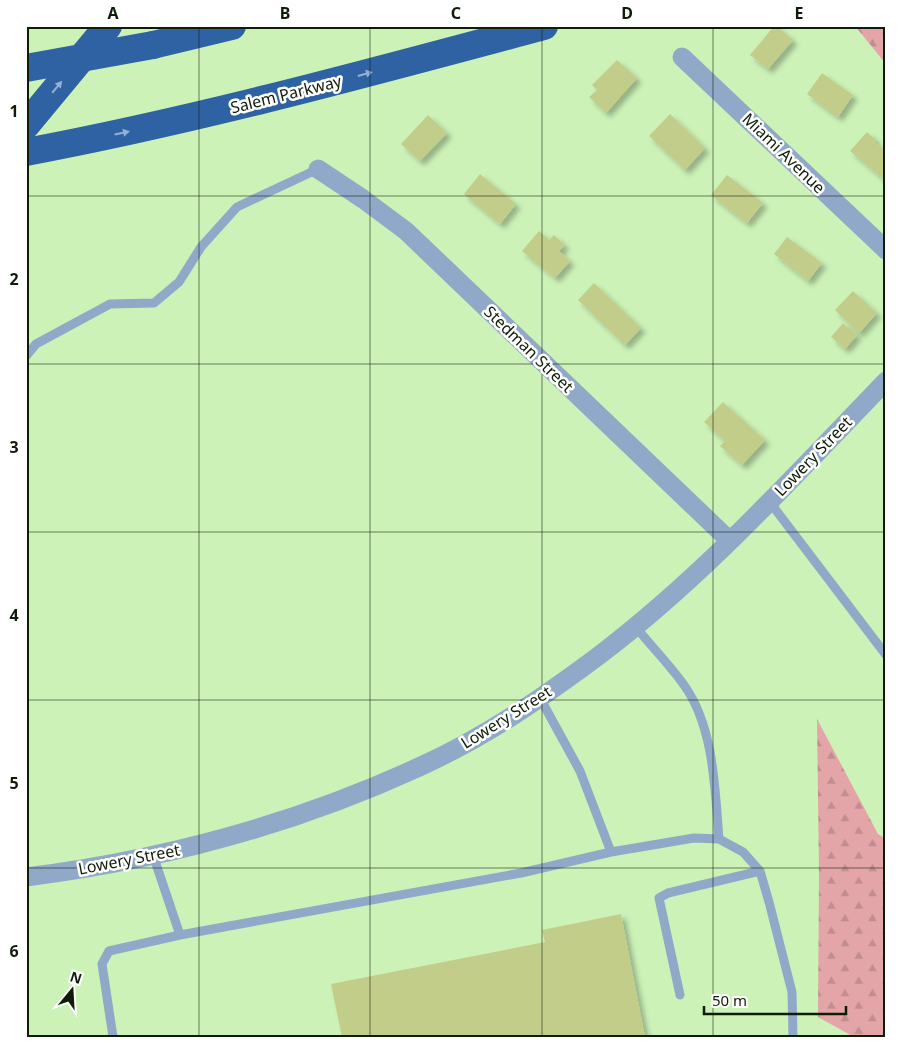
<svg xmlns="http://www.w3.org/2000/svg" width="912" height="1063" viewBox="0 0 912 1063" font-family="'Noto Sans',sans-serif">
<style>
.forest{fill:url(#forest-firs)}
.building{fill:#c3cd8a;filter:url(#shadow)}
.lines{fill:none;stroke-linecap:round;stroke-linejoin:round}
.service{stroke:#91a9c8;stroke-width:9}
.minor{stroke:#91a9c8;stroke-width:19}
.motorway{stroke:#2e62a3;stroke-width:28}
.motorway-bridge{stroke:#2e62a3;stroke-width:28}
.oneway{fill:#96b0d1}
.grid{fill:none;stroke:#0f1c07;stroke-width:1;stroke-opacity:0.55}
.labels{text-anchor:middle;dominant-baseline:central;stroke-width:5;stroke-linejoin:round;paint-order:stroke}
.street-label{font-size:16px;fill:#0f1c07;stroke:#fff}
.neatline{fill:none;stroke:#0f1c07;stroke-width:2}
.grid-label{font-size:16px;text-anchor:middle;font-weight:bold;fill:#0f1c07}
</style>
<defs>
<pattern id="forest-firs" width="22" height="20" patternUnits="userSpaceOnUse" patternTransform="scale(1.25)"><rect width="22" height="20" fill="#e4a5a9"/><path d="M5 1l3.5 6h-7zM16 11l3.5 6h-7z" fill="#c28d90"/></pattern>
<filter id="shadow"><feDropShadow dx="4.5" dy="4.5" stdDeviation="2.5" flood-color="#0004"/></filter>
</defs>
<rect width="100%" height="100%" fill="#ccf2b7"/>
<path class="forest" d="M855,26H886V64Z
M817,719L878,834L886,839V1035L882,1037H854L818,1017L819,873Z"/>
<path class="building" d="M774,26H777L793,40L768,69L750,55Z
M617,60L637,78L606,113L589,97L597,90L592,85Z
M822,73L853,95L838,117L807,94Z
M670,114L705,148L685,170L649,136Z
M428,115L447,133L420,161L401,144Z
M867,132L876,140L874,142L886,151V181L850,151Z
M480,174L516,204L500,224L464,194Z
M727,175L763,203L747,223L711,195Z
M539,231L549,240L554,235L565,245L559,251L570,261L555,278L522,251Z
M787,237L822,263L808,281L774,254Z
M594,283L641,328L625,345L578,300Z
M853,291L877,313L859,333L835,310Z
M843,323L857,335L845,349L831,337Z
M723,402L765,440L742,465L720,446L725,441L704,422Z
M621,914L645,1037H342L331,984L545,942L542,930Z"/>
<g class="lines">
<path class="service" d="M26,356L36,344L110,304L154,303L179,282L201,247L237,207L318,169
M769,501L886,655
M635,626C651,646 669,664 684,685C714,727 715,789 719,839
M611,852L694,838L719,839L743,852L760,871L769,902L792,992L793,1037
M153,855L180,935L521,873L611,852L580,771L540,698
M680,995L659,898L668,893L760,871
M113,1037L102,964L109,951L180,935"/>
<path class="minor" d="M682,57L886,250
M318,169L363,199L406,231L730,541
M26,877C161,860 295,824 419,767C484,738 545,696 601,654C706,574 795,475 886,381"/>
<path class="motorway" d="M153,45L232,26
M26,125L108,26
M26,152C201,119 372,72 544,26"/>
<path class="motorway-bridge" d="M26,68L153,45"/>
</g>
<defs><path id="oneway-solid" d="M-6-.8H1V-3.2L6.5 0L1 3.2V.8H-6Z" transform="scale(1.25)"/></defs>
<g class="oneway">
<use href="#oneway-solid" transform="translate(365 74) rotate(-15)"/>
<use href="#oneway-solid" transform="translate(57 87) rotate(-50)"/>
<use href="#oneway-solid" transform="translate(122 133) rotate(-12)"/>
</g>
<path class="grid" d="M199,26V1037M370,26V1037M542,26V1037M713,26V1037M26,196H886M26,364H886M26,532H886M26,700H886M26,868H886"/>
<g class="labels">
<g class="street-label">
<text transform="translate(286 94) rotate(-14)">Salem Parkway</text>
<text transform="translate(784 153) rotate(44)">Miami Avenue</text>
<text transform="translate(529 349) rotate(44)">Stedman Street</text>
<text transform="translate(813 456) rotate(-46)">Lowery Street</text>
<text transform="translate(506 717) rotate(-32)">Lowery Street</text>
<text transform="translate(129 859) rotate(-11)">Lowery Street</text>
</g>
</g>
<rect width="912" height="1063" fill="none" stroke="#ffffff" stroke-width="55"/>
<g transform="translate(72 990) rotate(18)" stroke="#ffffff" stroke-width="4" paint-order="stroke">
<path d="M0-4L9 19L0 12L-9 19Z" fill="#0f1c07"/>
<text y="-8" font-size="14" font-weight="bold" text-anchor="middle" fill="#0f1c07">N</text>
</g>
<path d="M704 1006v8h142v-8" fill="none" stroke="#0f1c07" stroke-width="2.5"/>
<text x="712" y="1006" font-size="15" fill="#0f1c07" stroke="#ffffff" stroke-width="4" paint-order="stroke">50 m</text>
<rect x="28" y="28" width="856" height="1008" class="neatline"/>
<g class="grid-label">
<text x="113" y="19">A</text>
<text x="285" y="19">B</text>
<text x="456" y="19">C</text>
<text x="627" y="19">D</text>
<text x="799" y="19">E</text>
<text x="14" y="117">1</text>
<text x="14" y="285">2</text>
<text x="14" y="453">3</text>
<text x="14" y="621">4</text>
<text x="14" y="789">5</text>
<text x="14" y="957">6</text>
</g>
</svg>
